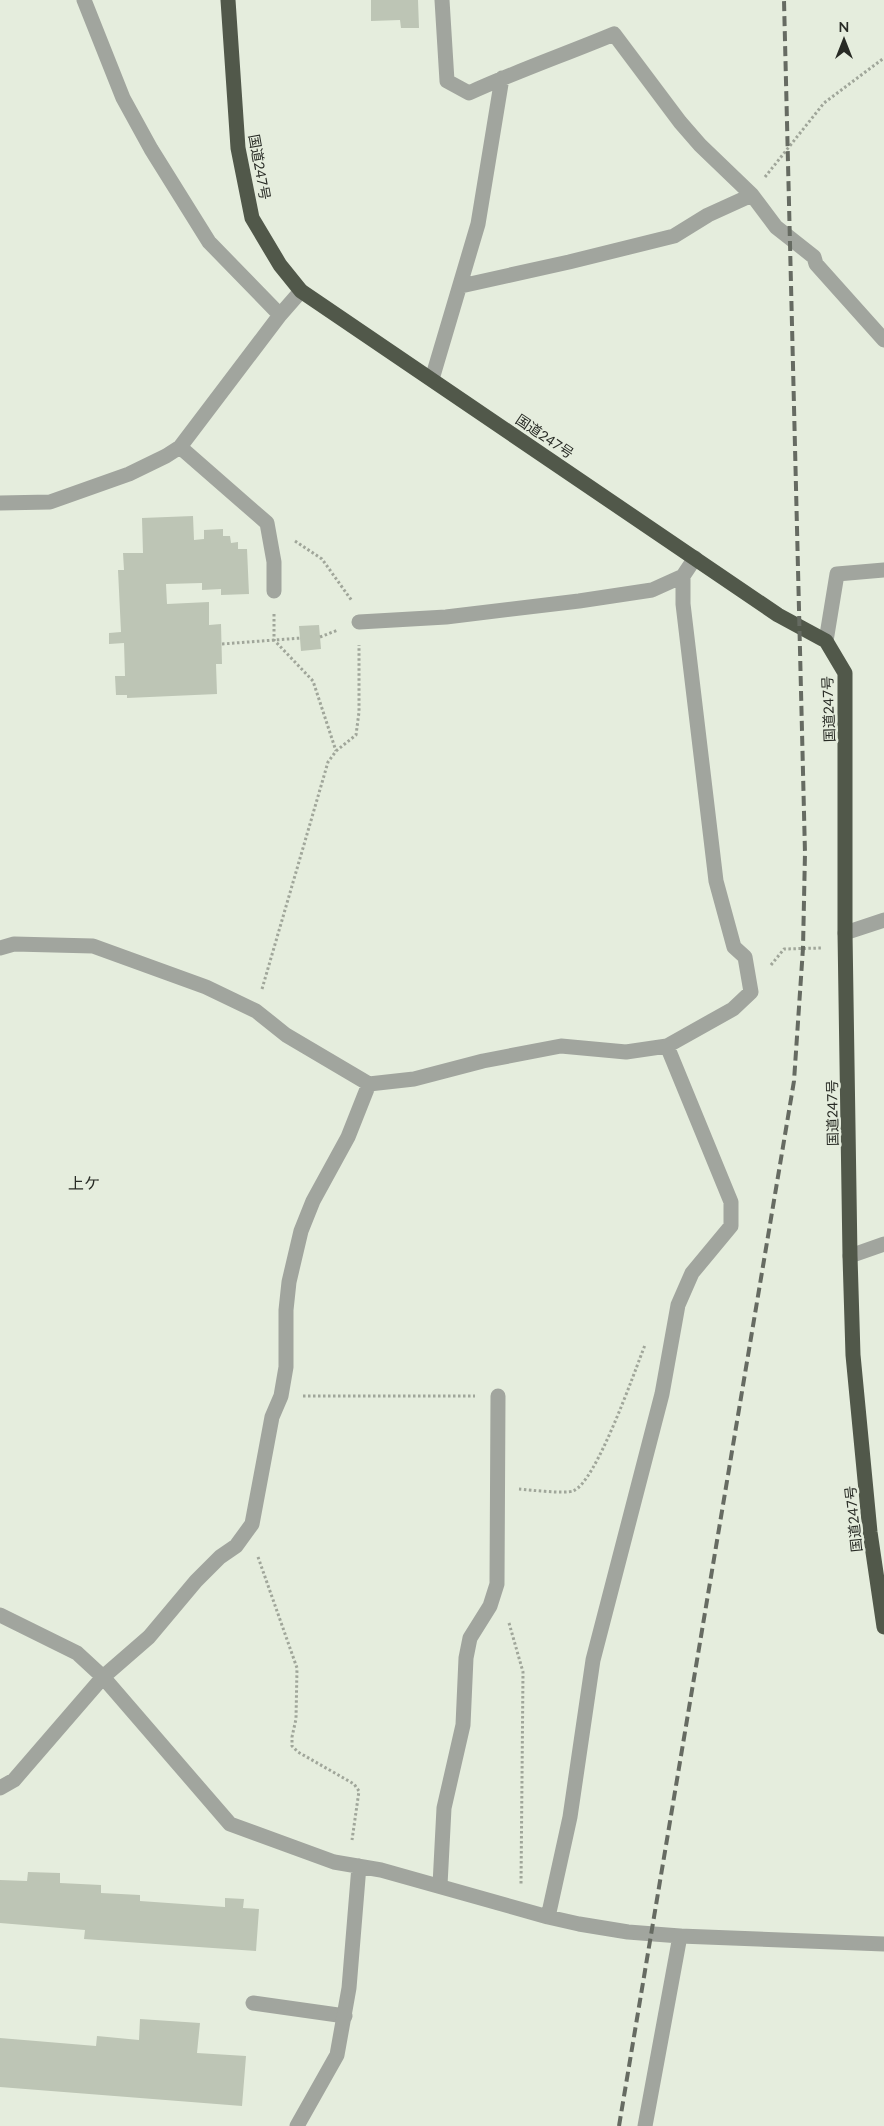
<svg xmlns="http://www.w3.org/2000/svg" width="884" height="2126" viewBox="0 0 884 2126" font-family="Lato,'Noto Sans JP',sans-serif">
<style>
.building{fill:#bdc5b5}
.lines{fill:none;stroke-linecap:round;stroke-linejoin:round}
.path{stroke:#a0a69a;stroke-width:3;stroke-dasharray:2.5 2.5;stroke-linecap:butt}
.lane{stroke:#a1a59e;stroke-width:15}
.street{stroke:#a1a59e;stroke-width:15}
.highway{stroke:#51584a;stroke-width:15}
.rail{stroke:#666b62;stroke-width:4;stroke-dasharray:10 5;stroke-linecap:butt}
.labels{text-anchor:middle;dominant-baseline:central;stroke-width:5;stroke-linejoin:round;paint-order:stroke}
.street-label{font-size:14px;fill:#282b25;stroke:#e5eddd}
.quarter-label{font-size:16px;fill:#282b25;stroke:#e5eddd}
</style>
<rect width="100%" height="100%" fill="#e5eddd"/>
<path class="building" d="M371,0H418L419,28H401L400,20L371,21Z
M193,516L194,540L204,539V530L223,529V536H230L231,543L238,542V549H247L249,594L221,595V589L202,590V583L166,584L167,604L209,602V625L221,624L222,664H216L217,694L127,698V695H116L115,676H125L124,643L109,644V633L121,632L118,570H124L123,553H143L142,518Z
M319,625L321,649L301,651L299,626Z
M28,1872L60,1873V1883L101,1885V1893L140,1895V1901L225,1907V1898L244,1899L243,1908L259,1909L256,1951L84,1939L85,1930L0,1923V1880L27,1881Z
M140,2019L200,2023L197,2053L246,2056L242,2106L0,2087V2038L96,2046L97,2036L139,2040Z"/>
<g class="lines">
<path class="path" d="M765,177L824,103L884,58
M295,541L322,559L352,601
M274,614V640L313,681L336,751
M320,637L338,630
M222,644L301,638
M771,965L784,949L821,948
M262,989L328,762L336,751L356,735L359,712V645
M303,1396H475
M519,1489C531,1490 564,1494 573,1491C596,1483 635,1370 645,1345
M258,1557L297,1668L296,1719L292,1737V1746L298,1752L354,1784L359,1791L352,1840
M509,1623L523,1672L521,1885"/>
<path class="lane" d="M440,1885L444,1808L463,1725L466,1658L470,1638L490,1606L497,1584L498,1396
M253,2003L345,2016"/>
<path class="street" d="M84,0L123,98L151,149L209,242L280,315
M442,0L447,81L469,93C517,71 566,54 614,34L680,122L700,145L752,195L776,227L814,257L816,264L884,340
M461,286L569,262L674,236L708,215L752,195
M432,379L478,224L502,78
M180,447L267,523L274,562V591
M0,503L50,502L129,474L166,456L180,447L280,315L301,291
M359,622L446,617L579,601L652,590L683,576
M826,641L837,574L884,570
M845,933L884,920
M0,948L14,944L93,946L206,987L256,1011L286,1035L369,1084L414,1079L483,1061L561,1046L626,1052L667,1046L733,1009L751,992L745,957L734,947L716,881L683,604V576L695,558
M850,1256L884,1244
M0,1615L77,1653L103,1677L230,1824L334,1862L381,1870L548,1917L579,1924L628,1932L680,1936L884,1944
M0,1788L14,1780L103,1677L149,1637L196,1581L220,1557L236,1546L252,1524L272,1417L281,1396L286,1367V1310L289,1282L301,1231L313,1201L348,1137L369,1084
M548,1917L570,1817L593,1660L662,1394L678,1305L692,1273L731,1226V1202L667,1046
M297,2126L337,2055L349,1988L359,1866
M645,2126L680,1936"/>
<path class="highway" d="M228,0L238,148L252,218L280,265L301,291L778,615L826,641L845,673V933L850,1256L853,1355L870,1532L884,1627"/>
<path class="rail" d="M619,2126L794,1081L803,948L805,853L784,0"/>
</g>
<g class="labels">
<g class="street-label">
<text transform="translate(260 167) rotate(80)">国道247号</text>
<text transform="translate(545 436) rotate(34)">国道247号</text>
<text transform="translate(828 709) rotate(-92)">国道247号</text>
<text transform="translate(832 1113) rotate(-91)">国道247号</text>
<text transform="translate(853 1519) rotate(-96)">国道247号</text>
</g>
<g class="quarter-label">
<text x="84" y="1182">上ケ</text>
</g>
</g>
<g transform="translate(844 40)" stroke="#e5eddd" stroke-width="4" paint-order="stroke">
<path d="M0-4L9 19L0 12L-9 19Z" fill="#282b25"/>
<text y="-8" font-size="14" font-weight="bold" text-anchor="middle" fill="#282b25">N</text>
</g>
</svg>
